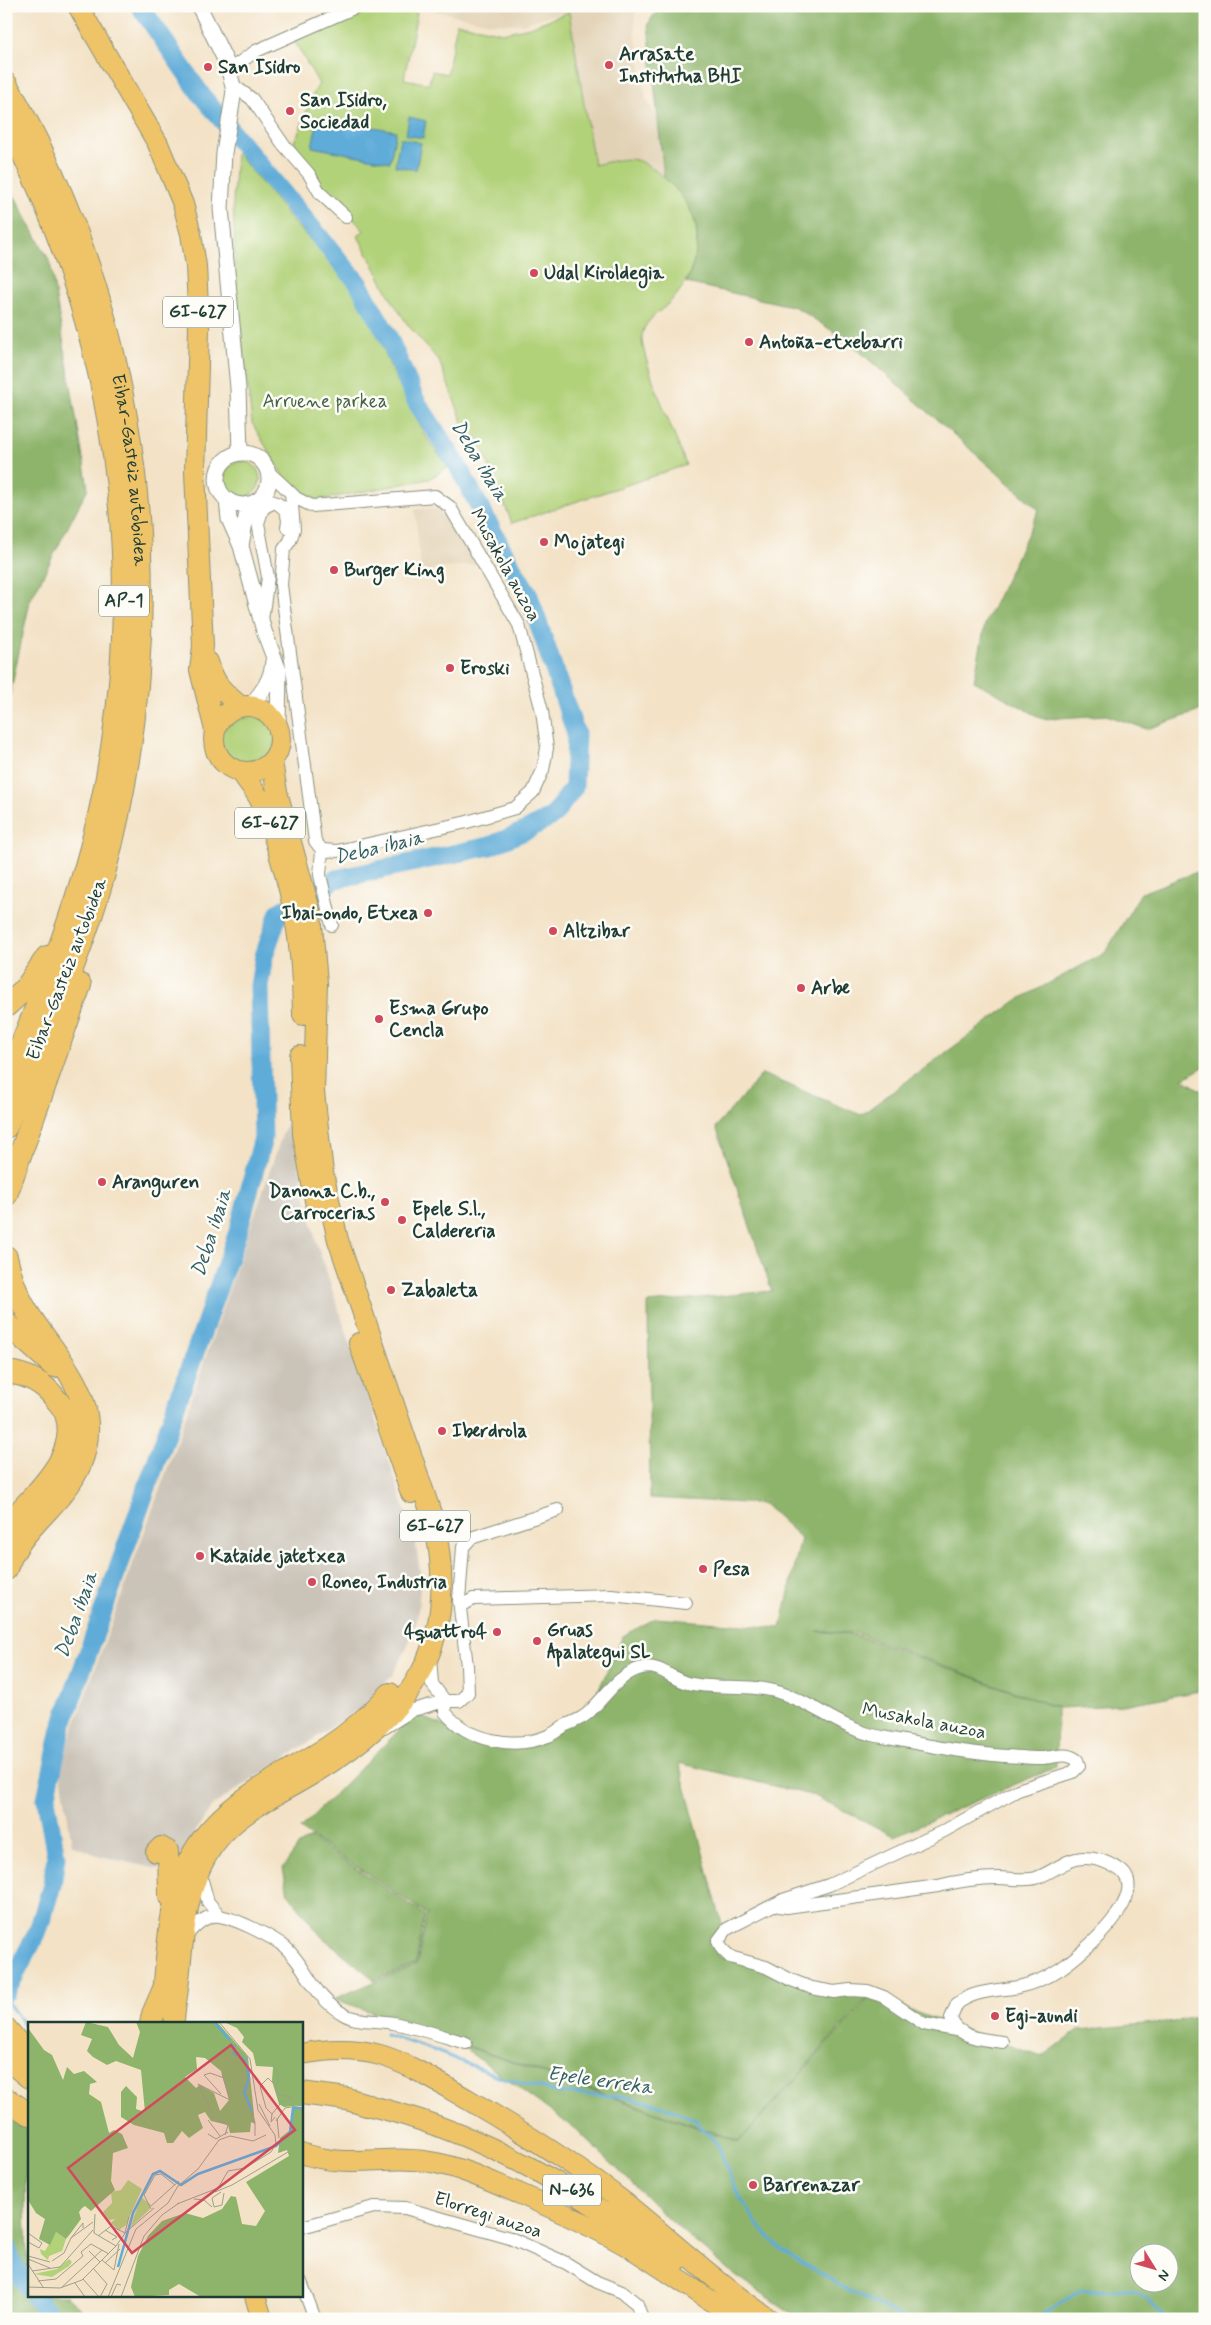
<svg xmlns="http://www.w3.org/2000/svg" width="1211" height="2325" viewBox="0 0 1211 2325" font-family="Mynerve,sans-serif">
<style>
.built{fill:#e2d2b5}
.industrial{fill:#cac3b8}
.green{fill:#b2d27a;stroke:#688857}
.forest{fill:#8db46a;stroke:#56784f;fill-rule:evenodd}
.water{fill:#5facd8;stroke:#3f7486}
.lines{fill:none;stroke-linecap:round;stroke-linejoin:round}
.stream{stroke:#5facd8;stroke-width:3}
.river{stroke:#5facd8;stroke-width:19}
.minor-casing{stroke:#89907d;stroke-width:14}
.tertiary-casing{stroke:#89907d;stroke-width:17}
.primary-casing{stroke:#89907d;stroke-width:22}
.trunk-casing{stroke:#89907d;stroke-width:22}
.motorway-casing{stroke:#89907d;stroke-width:24}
.minor{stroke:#fff;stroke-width:12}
.tertiary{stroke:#fff;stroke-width:15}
.primary{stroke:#efc469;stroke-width:20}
.trunk{stroke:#efc469;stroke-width:20}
.motorway{stroke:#efc469;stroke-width:22}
.poi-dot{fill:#d1495b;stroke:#fdfcf7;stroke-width:2}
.labels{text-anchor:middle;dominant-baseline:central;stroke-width:5;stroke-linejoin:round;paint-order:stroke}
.shield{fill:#fdfcf7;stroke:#62766e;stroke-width:1}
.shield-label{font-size:18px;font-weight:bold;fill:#1f3d34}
.poi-label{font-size:19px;font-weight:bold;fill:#1f3d34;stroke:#fdfcf7;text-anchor:start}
.park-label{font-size:19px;fill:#446246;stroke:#fdfcf7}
.street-label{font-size:19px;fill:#1f3d34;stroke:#fdfcf7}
.water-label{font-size:20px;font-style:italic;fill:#325e65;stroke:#fdfcf7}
.inset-river{fill:none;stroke:#5facd8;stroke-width:2.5}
.inset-road{fill:none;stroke:#9ea08c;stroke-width:1}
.view{fill:#d1495b;fill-opacity:0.15;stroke:#d1495b;stroke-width:2.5}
.inset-edge{fill:none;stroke:#1f3d34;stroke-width:2.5}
</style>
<rect width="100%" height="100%" fill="#fdfcf7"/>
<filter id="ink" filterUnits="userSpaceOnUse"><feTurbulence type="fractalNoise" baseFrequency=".02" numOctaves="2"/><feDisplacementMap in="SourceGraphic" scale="10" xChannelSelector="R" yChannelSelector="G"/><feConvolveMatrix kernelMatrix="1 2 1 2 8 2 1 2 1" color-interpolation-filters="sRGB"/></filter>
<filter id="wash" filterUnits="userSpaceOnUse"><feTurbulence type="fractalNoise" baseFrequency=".0096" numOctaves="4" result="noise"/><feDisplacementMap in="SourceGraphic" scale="20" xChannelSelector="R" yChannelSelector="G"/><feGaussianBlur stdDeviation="1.12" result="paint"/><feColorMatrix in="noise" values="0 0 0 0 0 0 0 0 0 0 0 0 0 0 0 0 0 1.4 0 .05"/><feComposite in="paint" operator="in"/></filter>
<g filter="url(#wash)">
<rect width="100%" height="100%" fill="#f3e2c6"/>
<path class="built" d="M436,6H640L635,14V31L646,99L663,127L664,177L636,160H623L594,165L569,12L546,16L524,24L490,23L435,11Z
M415,509H444L475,564L421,571Z"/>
<path class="industrial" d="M286,1124L291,1129L315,1238L415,1539L421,1578L417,1620L406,1650L392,1676L367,1704L213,1805L192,1837L175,1873L100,1856L72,1845L60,1766L169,1464Z"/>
<path class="green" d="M368,6H393L417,13L404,79L429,84L432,71L447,74L457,23L502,33L530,27L569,12L594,165C606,163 624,157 636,160C649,164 664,177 673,186C707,217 702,266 674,298C664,310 645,318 642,335C639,354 678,442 686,465L512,523L477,436L469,438L439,361L408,325L393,302L358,236L364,231L345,209L323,191L314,169L302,158L294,141C305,123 307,102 319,84L294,40Z
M236,152L296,225L354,286L376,329L391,368L426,437L448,467L429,479L309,502L288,484L252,423L236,287L233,200Z
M224 479a18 18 0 1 1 36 0a18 18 0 1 1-36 0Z
M218 738a29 29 0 1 1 58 0a29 29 0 1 1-58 0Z"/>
<path class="forest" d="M660,6H1205V707L1197,712L1147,729L1106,715L1043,719L974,681L985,624L1039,510L849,342L796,307L686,283C706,238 700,211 664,177L648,24Z
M6,180L50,262L88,488L30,601L6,713Z
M1205,869V1066L1183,1079L1205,1093V1690L1123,1705L1058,1708L856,1633L817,1631L856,1635L1057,1708L1056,1767L894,1836L815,1796L679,1763L723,1928L717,1955L868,1997L739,2141L334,1999L417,1964L427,1914L300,1829L415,1714L506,1751L590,1709L623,1636L656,1618L781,1628L801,1538L764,1504L650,1498L648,1303L772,1291L716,1127L762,1074L861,1115L1016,1001L1105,953L1141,893Z
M311,1838L425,1915L416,1963L375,1980L321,1936L288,1893L283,1868L299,1845Z
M869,1996L1042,2057L1079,2030L1177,2021L1205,2015V2319H801L736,2276L676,2226L579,2132L457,2043L739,2142L869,1998ZM1138,2252H1168V2282H1138Z
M6,2111L27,2129L25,2211L29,2296H67L92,2319H6Z"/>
<path class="water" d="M318,117L396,131L390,162L312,147Z
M409,117L426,121L423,138L406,135Z
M400,138L421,143L416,170L395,166Z"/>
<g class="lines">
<path class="stream" d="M6,2000L29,2032
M385,2034L433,2050L506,2079L560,2093L625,2097L660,2105L694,2119L718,2145L734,2187L756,2222L781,2250L846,2289L908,2319
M1035,2319L1080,2291L1115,2289L1133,2291L1146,2298L1166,2319"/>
<path class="river" d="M6,1992L38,1931L52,1885L56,1857L46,1799L61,1729L239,1229L263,1138L259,986L264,956L279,912L336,879L490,846L529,829L554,815L574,787L576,734L528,593L510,564L458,466L416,401L388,336L358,283L202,96L140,6
M6,2243L10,2259L29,2289
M34,2296L54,2319"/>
</g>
</g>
<g filter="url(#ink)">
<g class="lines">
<defs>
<path id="minor" d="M229,70L256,51L358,6
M233,85L252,99L283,144L309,174L320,193L346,217
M268,472C278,480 287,489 296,498L312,506L435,496L450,507L519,625L542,711L547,748L543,770L533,792L515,808L467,822L337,851L322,850L315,841L281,585L284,549L290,541L294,529L291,493
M266,500C281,502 291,512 287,527
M262,620L268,577L258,523L263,508L274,502
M322,850L320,875L332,925
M460,1607L473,1599L611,1595L686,1603
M430,1657L432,1684L445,1701V1712C468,1741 514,1750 548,1736C554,1734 559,1729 564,1726C572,1722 580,1720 587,1714C604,1699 619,1673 642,1668C660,1664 671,1679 687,1683C717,1690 751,1683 781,1693C815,1704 841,1729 877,1736C924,1745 974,1755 1022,1757C1029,1758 1035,1758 1041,1758C1055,1758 1065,1751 1077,1760L1079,1766L1073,1772L1018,1790L944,1831L895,1854L829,1885L783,1900L727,1929L718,1941L722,1949L730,1957L766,1967L791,1980L812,1988L834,1992L850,1990L868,1991L884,1997L924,2024L961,2031
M384,1728L413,1710L445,1701H459L468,1693L467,1666L459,1600L463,1547L471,1538L558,1510
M200,1873L208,1902L219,1915
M779,1906L787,1907L938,1886C958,1881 977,1878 998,1878C1010,1878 1025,1881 1036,1878C1052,1873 1068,1857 1085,1858C1096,1858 1107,1862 1117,1868C1157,1891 1081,1955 1060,1969C1048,1977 1032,1984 1018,1987C997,1991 974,1990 957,2004L951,2018C956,2038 986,2040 1003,2042
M185,1940C189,1930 202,1918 213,1916C227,1913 274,1938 285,1947C309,1969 312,1997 345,2015C358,2022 378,2020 393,2023C418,2028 442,2036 466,2043
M302,2227L374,2207L405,2208L510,2238L566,2263L597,2282L622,2292L637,2304L642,2319
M301,2282L315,2319"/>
<path id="tertiary" d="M199,6L228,66L234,91L224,153L221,208L238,388L240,453
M217 479a26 26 0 1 1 52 0a26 26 0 1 1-52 0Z
M227,500L229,519L241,546L264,631L279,671L278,724
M241,546L246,517L254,504
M251,705C263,691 272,679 273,661"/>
<path id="primary" d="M78,6L158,144L183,204L191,234L196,266L199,328L195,472L203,646L200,670L215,730
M208,662C215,685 222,691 240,706
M214 739a33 33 0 1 1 66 0a33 33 0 1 1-66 0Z
M241,772C247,781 255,790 260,800C268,816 273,833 278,850C297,910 302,953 303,1015
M300,1056L303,1134L316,1206
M359,1343L411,1493
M156,1852L161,1847L168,1851L169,1896
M162,2008C166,1964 167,1914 183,1872C209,1808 272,1782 327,1747C350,1732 371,1713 390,1693
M174,2024C174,2009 178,1994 179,1979C184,1932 186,1880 216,1842C240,1811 278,1795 311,1775C415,1713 461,1644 434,1522L338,1240L323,1173L314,1092L317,983L311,914L277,792L272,762
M255,2296L262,2319"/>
<path id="trunk" d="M301,2054C327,2049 354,2048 380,2055C408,2063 441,2084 467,2099C522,2131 575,2164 625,2203C673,2242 718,2284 769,2319
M367,2105C486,2133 580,2191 676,2263
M301,2153C349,2170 390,2153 436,2163C465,2169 491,2182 518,2193C557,2210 597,2228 634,2250C669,2272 703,2296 738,2319"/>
<g id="motorway">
<path id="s1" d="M6,84C145,320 175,615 103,877C79,963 40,1044 6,1127"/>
<path d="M6,120C115,328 151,568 103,797C83,896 44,990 6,1082"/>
<path d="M6,1006L26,988L47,957"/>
<path d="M6,1195L80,985"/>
<path d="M6,1257C10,1276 16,1293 26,1310C56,1359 106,1400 80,1464C64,1504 20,1526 6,1569"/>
<path d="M6,1323L54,1366"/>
<path d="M6,1372C26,1374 43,1382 55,1398C59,1403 64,1408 66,1414C81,1458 31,1496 6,1527"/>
<path d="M151,2024L153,2014L163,1991"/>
<path d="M6,2029L29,2056"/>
<path d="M6,2058L29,2077"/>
<path d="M301,2093L347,2099L367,2105"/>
<path d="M6,2099L29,2114"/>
</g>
</defs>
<use href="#minor" class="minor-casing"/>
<use href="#tertiary" class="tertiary-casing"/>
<use href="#primary" class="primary-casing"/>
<use href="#trunk" class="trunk-casing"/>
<use href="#motorway" class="motorway-casing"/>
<use href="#minor" class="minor"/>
<use href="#tertiary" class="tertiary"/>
<use href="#primary" class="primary"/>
<use href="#trunk" class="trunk"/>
<use href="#motorway" class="motorway"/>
</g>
</g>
<g class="poi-dot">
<circle cx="609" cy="65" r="5"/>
<circle cx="208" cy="67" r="5"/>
<circle cx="290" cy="111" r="5"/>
<circle cx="534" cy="273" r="5"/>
<circle cx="749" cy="342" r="5"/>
<circle cx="544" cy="542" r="5"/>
<circle cx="334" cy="570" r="5"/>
<circle cx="450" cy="668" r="5"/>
<circle cx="428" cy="913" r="5"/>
<circle cx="553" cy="931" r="5"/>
<circle cx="801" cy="988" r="5"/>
<circle cx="379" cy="1019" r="5"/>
<circle cx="102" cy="1182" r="5"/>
<circle cx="385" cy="1202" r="5"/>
<circle cx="402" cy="1220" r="5"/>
<circle cx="391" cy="1290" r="5"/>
<circle cx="442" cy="1431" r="5"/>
<circle cx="200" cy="1556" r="5"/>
<circle cx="703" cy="1569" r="5"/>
<circle cx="312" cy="1582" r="5"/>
<circle cx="497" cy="1632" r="5"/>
<circle cx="537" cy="1641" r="5"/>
<circle cx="995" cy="2016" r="5"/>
<circle cx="753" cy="2185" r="5"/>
</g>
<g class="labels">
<g class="shield">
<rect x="163" y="296.5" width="70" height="31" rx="4"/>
<rect x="99" y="585.5" width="50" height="31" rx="4"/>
<rect x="235" y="807.5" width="70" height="31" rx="4"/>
<rect x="400" y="1510.5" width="70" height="31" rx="4"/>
<rect x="543" y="2174.5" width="58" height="31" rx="4"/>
</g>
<g class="shield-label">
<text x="198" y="312">GI-627</text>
<text x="124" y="601">AP-1</text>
<text x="270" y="823">GI-627</text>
<text x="435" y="1526">GI-627</text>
<text x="572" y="2190">N-636</text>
</g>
<g class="poi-label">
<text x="619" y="54">Arrasate<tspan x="619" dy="22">Institutua BHI</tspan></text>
<text x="218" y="67">San Isidro</text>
<text x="300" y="100">San Isidro,<tspan x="300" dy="22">Sociedad</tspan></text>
<text x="544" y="273">Udal Kiroldegia</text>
<text x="759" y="342">Antoña-etxebarri</text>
<text x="554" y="542">Mojategi</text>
<text x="344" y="570">Burger King</text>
<text x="460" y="668">Eroski</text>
<text x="418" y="913" text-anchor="end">Ibai-ondo, Etxea</text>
<text x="563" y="931">Altzibar</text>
<text x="811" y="988">Arbe</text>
<text x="389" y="1008">Esma Grupo<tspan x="389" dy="22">Cencla</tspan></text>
<text x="112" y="1182">Aranguren</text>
<text x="375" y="1191" text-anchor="end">Danona C.b.,<tspan x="375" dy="22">Carrocerias</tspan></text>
<text x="412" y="1209">Epele S.l.,<tspan x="412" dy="22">Caldereria</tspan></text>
<text x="401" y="1290">Zabaleta</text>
<text x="452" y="1431">Iberdrola</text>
<text x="210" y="1556">Kataide jatetxea</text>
<text x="713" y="1569">Pesa</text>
<text x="322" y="1582">Roneo, Industria</text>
<text x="547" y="1630">Gruas<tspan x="547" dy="22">Apalategui SL</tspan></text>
<text x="487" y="1632" text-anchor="end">4quattro4</text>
<text x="1005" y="2016">Egi-aundi</text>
<text x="763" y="2185">Barrenazar</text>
</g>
<g class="park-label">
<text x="325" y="401">Arruene parkea</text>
</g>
<g class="street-label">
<text stroke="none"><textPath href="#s1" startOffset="409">Eibar-Gasteiz autobidea</textPath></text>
<text transform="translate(505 565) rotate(61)">Musakola auzoa</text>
<text transform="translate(67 969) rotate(-69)">Eibar-Gasteiz autobidea</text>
<text transform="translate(924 1721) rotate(11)">Musakola auzoa</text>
<text transform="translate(488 2215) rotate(18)">Elorregi auzoa</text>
</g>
<g class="water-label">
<text transform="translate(479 461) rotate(59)">Deba ibaia</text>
<text transform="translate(379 848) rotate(-13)">Deba ibaia</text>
<text transform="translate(212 1233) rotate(-72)">Deba ibaia</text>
<text transform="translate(77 1615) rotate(-70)">Deba ibaia</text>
<text transform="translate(600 2081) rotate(8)">Epele erreka</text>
</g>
</g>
<g transform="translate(28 2022)">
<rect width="275" height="275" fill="#f3e2c6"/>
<path d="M100,158L114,167L98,203L91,208L83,201L87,197L81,198L75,190L84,181L83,170L93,168ZM113,175L123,183L121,188L102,206ZM28,210L38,217L34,229L21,234L20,238L13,232L12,227L17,229ZM41,237L44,240L41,244L24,255L6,252L29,247Z" fill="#b2d27a"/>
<path d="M58,0L80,5L91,23L105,36L112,10L108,0H189L220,35L227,102L223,100L222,110L202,111L200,103L183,99L177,90L170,93L175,106L161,116L154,109L145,121H139L136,111L106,103L93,95V70L98,64L109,75L108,87L117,90L113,48L88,39L79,43L65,35L59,29L64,17L53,13ZM168,35L177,36L193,49L201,78L192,89L186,71L172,63L168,66L157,55L169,47ZM196,0H275V83L256,85L251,82L244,59L245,45L228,44L225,31L214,20L216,15L209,6ZM0,6L16,28L24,33L35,58L39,45L46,52L56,49L69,60L62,62L61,72L73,80L81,111L86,108L94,112L100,126L85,131L83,159L87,168L63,189L57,184L54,186L51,190L53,197L42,212L38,217L28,210L22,223L11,217L17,197L8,191L0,178ZM275,85V275H173L151,262L141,268V273L107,275L103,265L110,234L120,214L134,199L157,191L175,196L194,187L203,174L208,175L214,202L228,204L237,189L218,160L261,134L259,128L250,131L252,116L261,109L265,86Z" fill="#8db46a" fill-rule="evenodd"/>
<path class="inset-river" d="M186,0L202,18M206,23V31L217,38L219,45L221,57L216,70L224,89M90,245L105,191L125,152L132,149L153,163L170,152L248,124L262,111L265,86H275"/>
<path class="inset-road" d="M194,52L202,78L170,62L187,97L200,103L197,113M193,72L176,53L182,51L196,56M231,82L242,104M223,90L227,100V114M244,92L238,86L232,64L240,56L248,64L251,56L248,45M247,95L243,100L244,92L253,81L265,75L250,73L248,64M249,96L251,116M180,98L192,114M248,99L257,86L275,83M180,112L188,117L200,110M187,170L204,163L260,130M193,170L184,176L186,185L194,183L196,171M166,177L176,178L184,185M149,182L190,166L200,149L217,146L243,130L248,122L247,113L230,88L222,37L191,0M123,184L151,159M123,187L116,173L127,153L133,152L147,163M67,192L66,211L88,224M77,208L89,215L84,218M97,210L101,195M0,211L14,221L11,226L0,220M70,214L83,204L97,211M43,216L55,201V206M61,229L72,240M0,234L22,240M0,237L22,246M74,238L86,248L91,222M24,239L36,231L43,216L65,200M77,241L92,227M0,242L15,265M65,246L79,262L72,275M4,249L32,245L65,208M55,257L71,275M10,259L28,257L55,234L53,230L63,222L81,232M47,261L57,275M0,265L32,266L54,258L88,224L98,210L126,186M33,266L74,228M80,275L108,207L140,181L150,164L170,147L191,118L202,114L225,119L238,113M83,275L89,262L93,263M93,275L116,214L134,193L151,181"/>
<path class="view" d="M203,23L267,108L104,231L40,146Z"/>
<rect width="275" height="275" class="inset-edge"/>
</g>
<rect width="1211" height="2325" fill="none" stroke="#fdfcf7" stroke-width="25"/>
<g transform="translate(1154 2268) rotate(127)"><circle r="24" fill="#fdfcf7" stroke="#a4b0a9"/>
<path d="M0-4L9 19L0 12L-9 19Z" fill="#d1495b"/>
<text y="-8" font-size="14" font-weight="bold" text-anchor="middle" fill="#1f3d34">N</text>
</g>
</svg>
